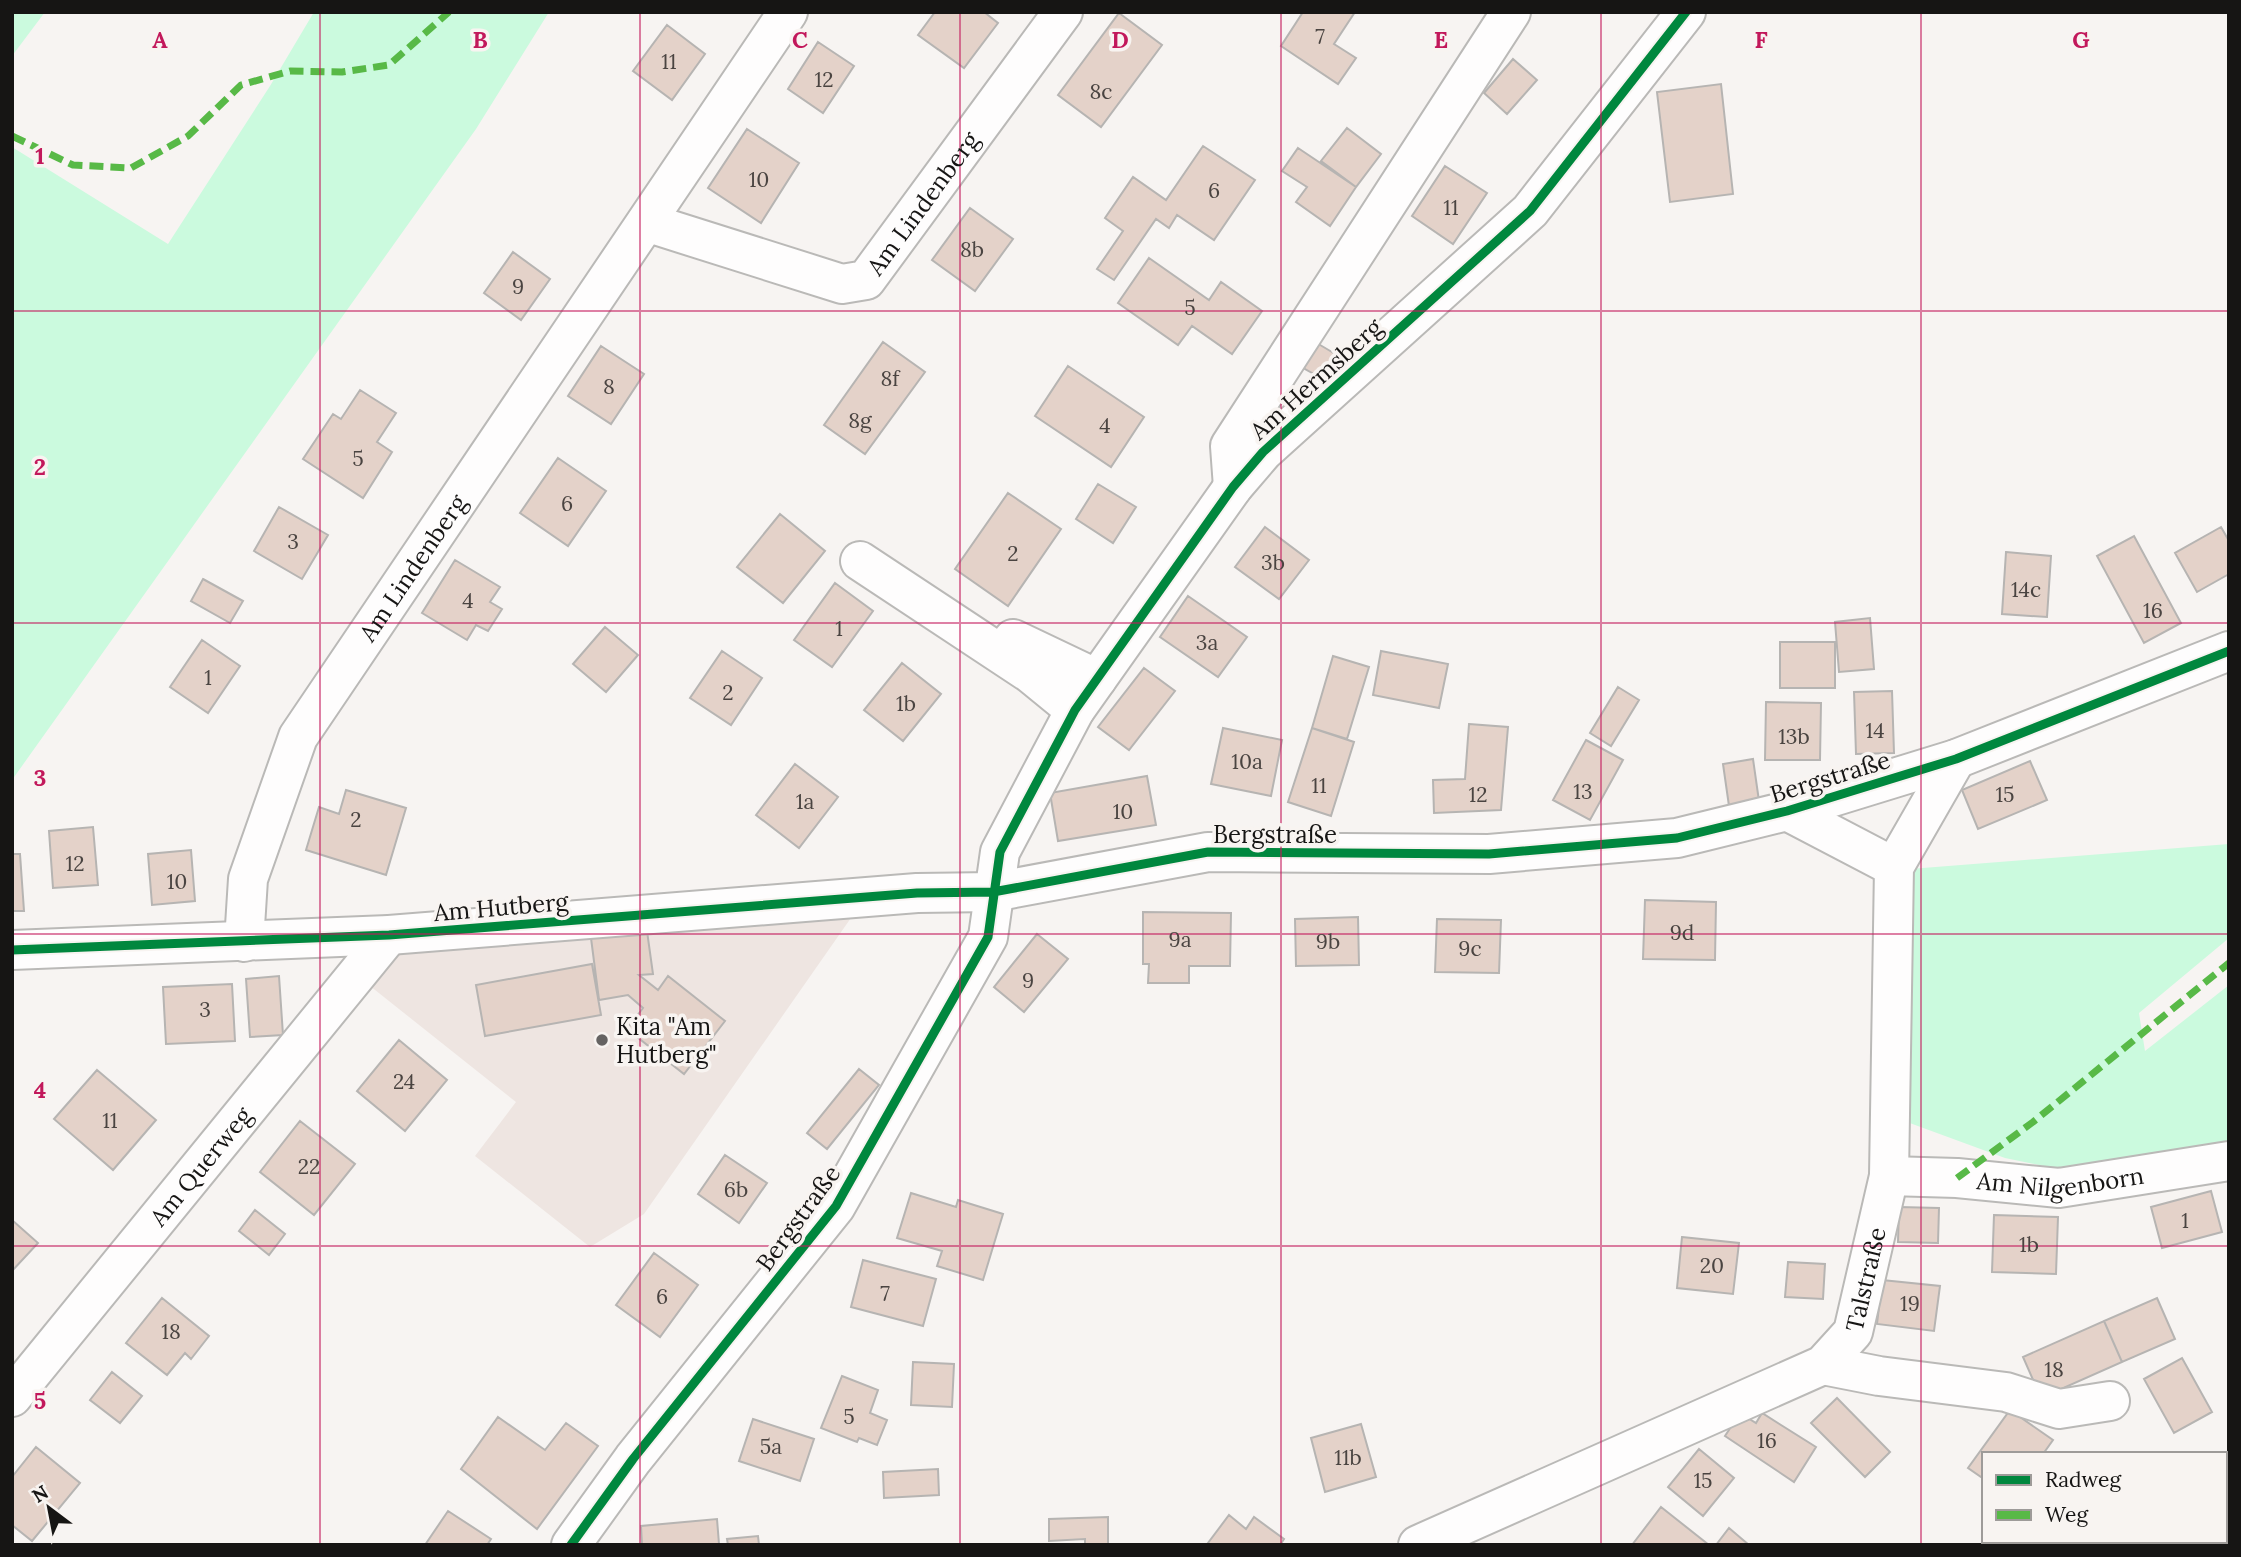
<svg xmlns="http://www.w3.org/2000/svg" width="2241" height="1557" viewBox="0 0 2241 1557" font-family="Lora,serif">
<style>
.built{fill:#eee5e1}
.green{fill:#cbfade}
.building{fill:#e4d2c9;stroke:#b6b4b2;stroke-width:2}
.lines{fill:none;stroke-linecap:round;stroke-linejoin:round}
.minor-casing{stroke:#bab9b7;stroke-width:42}
.minor{stroke:#fefdfd;stroke-width:38}
.quiet{stroke:#58b947;stroke-width:7;stroke-dasharray:14 7;stroke-linecap:butt}
.cycleway-casing{stroke:#f8f4f1;stroke-width:13}
.cycleway{stroke:#00873e;stroke-width:9}
.grid{fill:none;stroke:#c2185b;stroke-width:2;stroke-opacity:0.55}
.poi-dot{fill:#656362;stroke:#f8f4f1;stroke-width:2.5}
.labels{text-anchor:middle;dominant-baseline:central;stroke-width:7;stroke-linejoin:round;paint-order:stroke}
.number-label{font-size:21px;fill:#4a4441}
.street-label{font-size:24px;fill:#161514;stroke:#f8f4f1}
.poi-label{font-size:24px;fill:#161514;stroke:#f8f4f1;text-anchor:start}
.grid-label{font-size:23px;text-anchor:middle;font-weight:bold;fill:#c2185b;stroke:#f8f4f1;stroke-width:7;stroke-linejoin:round;paint-order:stroke}
</style>
<rect width="100%" height="100%" fill="#f7f4f2"/>
<path class="built" d="M860,905L644,1214L590,1247L475,1156L516,1102L360,978L390,942Z"/>
<path class="green" d="M12,12H45L12,56Z
M314,12H549L476,129L12,780V147L168,244L270,86Z
M2229,844V938L2139,1013L2145,1051L2229,985V1147L2073,1172L2005,1158L1907,1122L1910,869Z"/>
<path class="building" d="M935,12H984L998,23L964,68L918,35Z
M1303,12H1355L1334,44L1356,58L1338,84L1281,46Z
M1119,13L1162,45L1101,127L1058,95Z
M667,25L705,54L672,100L633,71Z
M818,42L854,66L823,113L788,89Z
M1513,59L1537,80L1507,114L1484,93Z
M1721,84L1733,194L1670,202L1657,92Z
M1347,128L1381,154L1356,187L1321,161Z
M747,129L799,163L761,223L708,188Z
M1203,146L1255,180L1214,240L1177,215L1169,228L1156,219L1114,280L1097,269L1123,231L1105,218L1133,177L1166,200Z
M1298,148L1356,187L1330,226L1296,202L1307,187L1282,171Z
M1445,166L1487,193L1453,244L1412,216Z
M970,208L1013,239L975,291L932,260Z
M513,252L550,279L521,320L484,293Z
M1149,258L1209,300L1221,282L1262,311L1232,354L1192,326L1178,345L1118,303Z
M1310,339L1337,355L1323,379L1296,364Z
M883,342L925,372L865,454L824,425Z
M601,346L644,374L611,424L568,396Z
M1068,366L1144,417L1111,467L1035,416Z
M360,390L396,413L377,442L392,452L363,498L303,459L333,414L341,419Z
M558,458L606,491L568,546L520,513Z
M1098,484L1136,507L1113,543L1076,519Z
M1008,493L1061,529L1008,606L955,569Z
M279,507L328,535L302,579L254,551Z
M780,514L825,551L783,603L737,567Z
M1265,527L1309,560L1279,599L1235,567Z
M2221,527L2229,541V574L2197,592L2175,553Z
M2134,536L2181,623L2144,643L2097,556Z
M2006,552L2051,556L2047,617L2002,614Z
M455,560L500,587L490,602L502,609L488,631L476,625L467,640L422,613Z
M203,579L243,601L230,623L191,601Z
M835,583L873,611L832,667L794,640Z
M1188,596L1247,637L1218,677L1160,637Z
M1870,618L1874,669L1839,672L1835,622Z
M605,627L638,655L606,692L573,664Z
M202,640L240,666L208,713L170,687Z
M1780,642H1835V688H1780Z
M722,651L762,678L731,725L690,698Z
M1381,651L1448,664L1439,708L1373,695Z
M1333,656L1369,667L1347,739L1312,728Z
M902,663L941,694L903,741L864,710Z
M1144,668L1175,691L1129,750L1098,727Z
M1618,687L1639,700L1611,746L1590,733Z
M1892,691L1894,753L1856,754L1854,692Z
M1766,702L1821,703L1820,760H1765Z
M1469,724L1508,727L1501,810L1434,813L1433,780L1465,779Z
M1223,728L1282,740L1271,796L1211,784Z
M1312,728L1354,742L1331,816L1288,802Z
M1586,740L1623,760L1590,820L1553,800Z
M1753,759L1759,801L1729,806L1723,764Z
M2030,761L2047,800L1978,829L1962,790Z
M795,764L838,797L799,848L756,815Z
M1147,776L1156,825L1058,841L1050,793Z
M346,790L406,808L386,875L306,850L319,807L339,814Z
M93,827L98,885L53,888L49,831Z
M191,850L195,901L152,905L148,854Z
M12,854H20L24,911H12Z
M1645,900L1716,902L1715,960L1643,959Z
M1143,912L1231,913L1230,966H1189V983H1148L1149,964H1143Z
M1358,917L1359,965L1296,966L1295,919Z
M1437,919L1501,920L1499,973L1435,972Z
M647,931L653,974L639,975L658,990L668,976L725,1021L684,1074L627,1029L643,1008L628,995L599,1000L591,938Z
M1037,934L1068,959L1024,1012L994,987Z
M592,964L601,1015L485,1036L476,985Z
M279,976L283,1035L250,1037L246,979Z
M232,984L235,1041L166,1044L163,987Z
M399,1040L447,1080L405,1131L357,1091Z
M859,1069L879,1085L827,1149L807,1133Z
M97,1070L156,1120L113,1170L54,1119Z
M300,1121L355,1164L314,1215L260,1172Z
M725,1155L767,1183L739,1223L698,1194Z
M2211,1191L2222,1232L2162,1248L2151,1207Z
M911,1193L956,1207L958,1200L1003,1214L983,1280L937,1266L942,1251L897,1238Z
M1899,1207L1939,1208L1938,1243L1898,1242Z
M255,1210L285,1234L269,1255L239,1231Z
M1994,1215L2058,1217L2056,1274L1992,1272Z
M12,1220L38,1243L12,1271Z
M1682,1237L1739,1243L1733,1294L1677,1288Z
M654,1253L698,1285L660,1337L616,1305Z
M863,1260L936,1279L923,1326L851,1307Z
M1788,1262L1825,1264L1823,1299L1785,1297Z
M1882,1280L1940,1286L1934,1331L1877,1324Z
M162,1298L209,1336L191,1359L185,1353L167,1375L126,1343Z
M2157,1298L2175,1339L2122,1362L2104,1321Z
M2104,1321L2122,1362L2041,1398L2023,1357Z
M2182,1358L2212,1412L2174,1433L2144,1379Z
M913,1362L954,1364L952,1407L911,1405Z
M112,1372L142,1396L120,1423L90,1400Z
M842,1376L878,1390L870,1413L887,1420L877,1445L859,1438L857,1442L821,1428Z
M1837,1398L1890,1452L1865,1477L1811,1423Z
M2010,1410L2053,1440L2043,1454H1984V1479L1968,1468Z
M1740,1413L1756,1423L1762,1413L1816,1447L1794,1482L1725,1436Z
M498,1417L545,1450L566,1423L598,1446L537,1529L461,1469Z
M753,1419L814,1439L800,1481L739,1461Z
M1361,1424L1376,1477L1325,1492L1311,1438Z
M36,1447L80,1483L32,1541L12,1525V1477Z
M1699,1449L1734,1478L1703,1516L1668,1487Z
M938,1469L939,1495L884,1498L883,1472Z
M1661,1507L1709,1545H1632Z
M448,1511L491,1539L487,1545H425Z
M1229,1515L1246,1529L1254,1517L1284,1539L1280,1545H1211L1208,1543Z
M1108,1517V1545H1085V1539L1049,1541V1519Z
M717,1519L719,1544L642,1545L641,1526Z
M1729,1528L1749,1545H1716Z
M758,1536L759,1545H728L727,1539Z"/>
<g class="lines">
<defs>
<g id="minor">
<path id="s1" d="M649,223L842,284L866,280L1063,12"/>
<path d="M1233,487L1230,446L1511,12"/>
<path d="M860,561L1031,674L1075,710"/>
<path d="M1013,639L1097,679"/>
<path d="M1787,811L1894,867"/>
<path id="s2" d="M244,942L248,879L298,737L788,12"/>
<path d="M12,950L389,935L917,893L993,892L1208,852L1489,854L1677,838L1787,811L1956,759L2229,651"/>
<path id="s3" d="M1889,1176L1957,1178L2059,1188L2229,1161"/>
<path d="M1823,1365L1879,1376L2006,1392L2059,1409L2110,1401"/>
<path id="s4" d="M12,1397L389,935"/>
<path d="M571,1545L633,1459L836,1206L988,937L1000,852L1075,710L1233,487L1263,452L1530,211L1686,12"/>
<path id="s5" d="M1418,1545L1823,1365L1853,1332L1889,1176L1894,867L1956,759"/>
</g>
</defs>
<use href="#minor" class="minor-casing"/>
<use href="#minor" class="minor"/>
<path class="quiet" d="M12,136L73,165L131,168L188,136L241,85L290,71L342,72L389,65L449,12
M1957,1178L2033,1122L2229,963"/>
<defs>
<path id="cycleway" d="M12,950L389,935L917,893L993,892L1208,852L1489,854L1677,838L1787,811L1956,759L2229,651
M571,1545L633,1459L836,1206L988,937L1000,852L1075,710L1233,487L1263,452L1530,211L1686,12"/>
</defs>
<use href="#cycleway" class="cycleway-casing"/>
<use href="#cycleway" class="cycleway"/>
</g>
<path class="grid" d="M320,12V1545M640,12V1545M960,12V1545M1281,12V1545M1601,12V1545M1921,12V1545M12,311H2229M12,623H2229M12,934H2229M12,1246H2229"/>
<circle class="poi-dot" cx="602" cy="1040" r="7"/>
<g class="labels">
<g class="number-label">
<text x="1320" y="36">7</text>
<text x="669" y="61">11</text>
<text x="824" y="79">12</text>
<text x="1101" y="91">8c</text>
<text x="759" y="179">10</text>
<text x="1214" y="190">6</text>
<text x="1451" y="207">11</text>
<text x="972" y="249">8b</text>
<text x="518" y="286">9</text>
<text x="1190" y="307">5</text>
<text x="890" y="378">8f</text>
<text x="609" y="386">8</text>
<text x="860" y="420">8g</text>
<text x="1105" y="425">4</text>
<text x="358" y="458">5</text>
<text x="567" y="503">6</text>
<text x="293" y="541">3</text>
<text x="1013" y="553">2</text>
<text x="1273" y="562">3b</text>
<text x="2026" y="589">14c</text>
<text x="468" y="600">4</text>
<text x="2153" y="610">16</text>
<text x="839" y="628">1</text>
<text x="1207" y="642">3a</text>
<text x="208" y="677">1</text>
<text x="728" y="692">2</text>
<text x="906" y="703">1b</text>
<text x="1875" y="730">14</text>
<text x="1794" y="736">13b</text>
<text x="1247" y="761">10a</text>
<text x="1319" y="785">11</text>
<text x="1583" y="791">13</text>
<text x="1478" y="794">12</text>
<text x="2005" y="794">15</text>
<text x="805" y="801">1a</text>
<text x="1123" y="811">10</text>
<text x="356" y="819">2</text>
<text x="75" y="863">12</text>
<text x="177" y="881">10</text>
<text x="1682" y="932">9d</text>
<text x="1180" y="939">9a</text>
<text x="1328" y="941">9b</text>
<text x="1470" y="948">9c</text>
<text x="1028" y="980">9</text>
<text x="205" y="1009">3</text>
<text x="404" y="1081">24</text>
<text x="110" y="1120">11</text>
<text x="309" y="1166">22</text>
<text x="736" y="1189">6b</text>
<text x="2185" y="1220">1</text>
<text x="2029" y="1244">1b</text>
<text x="1712" y="1265">20</text>
<text x="885" y="1293">7</text>
<text x="662" y="1296">6</text>
<text x="1910" y="1303">19</text>
<text x="171" y="1331">18</text>
<text x="2054" y="1369">18</text>
<text x="849" y="1416">5</text>
<text x="1767" y="1440">16</text>
<text x="771" y="1446">5a</text>
<text x="1348" y="1457">11b</text>
<text x="1703" y="1480">15</text>
</g>
<g class="street-label">
<text stroke="none"><textPath href="#s1" startOffset="322">Am Lindenberg</textPath></text>
<text transform="translate(1316 379) rotate(-42)">Am Hermsberg</text>
<text stroke="none"><textPath href="#s2" startOffset="418">Am Lindenberg</textPath></text>
<text transform="translate(1830 777) rotate(-17)">Bergstraße</text>
<text x="1275" y="834">Bergstraße</text>
<text transform="translate(501 907) rotate(-5)">Am Hutberg</text>
<text stroke="none"><textPath href="#s4" startOffset="298">Am Querweg</textPath></text>
<text stroke="none"><textPath href="#s3" startOffset="172">Am Nilgenborn</textPath></text>
<text transform="translate(798 1218) rotate(-54)">Bergstraße</text>
<text stroke="none"><textPath href="#s5" startOffset="542">Talstraße</textPath></text>
</g>
<g class="poi-label">
<text x="616" y="1026">Kita "Am<tspan x="616" dy="28">Hutberg"</tspan></text>
</g>
</g>
<g class="grid-label">
<text x="160" y="48">A</text>
<text x="480" y="48">B</text>
<text x="800" y="48">C</text>
<text x="1120" y="48">D</text>
<text x="1441" y="48">E</text>
<text x="1761" y="48">F</text>
<text x="2081" y="48">G</text>
<text x="40" y="164">1</text>
<text x="40" y="475">2</text>
<text x="40" y="786">3</text>
<text x="40" y="1098">4</text>
<text x="40" y="1409">5</text>
</g>
<rect width="2241" height="1557" fill="none" stroke="#161514" stroke-width="28"/>
<rect x="1982" y="1452" width="245" height="91" fill="#f8f4f1" stroke="#9e9b99" stroke-width="2"/>
<rect x="1996" y="1475" width="35" height="10" fill="#00873e" stroke="#9e9b99" stroke-width="2"/>
<text x="2045" y="1487" font-size="21" fill="#161514">Radweg</text>
<rect x="1996" y="1510" width="35" height="10" fill="#58b947" stroke="#9e9b99" stroke-width="2"/>
<text x="2045" y="1522" font-size="21" fill="#161514">Weg</text>
<g transform="translate(49 1508) rotate(328)" stroke="#f8f4f1" stroke-width="5" paint-order="stroke">
<path d="M0-5L12 26L0 18L-12 26Z" fill="#161514"/>
<text y="-10" font-size="19" font-weight="bold" text-anchor="middle" fill="#161514">N</text>
</g>
</svg>
